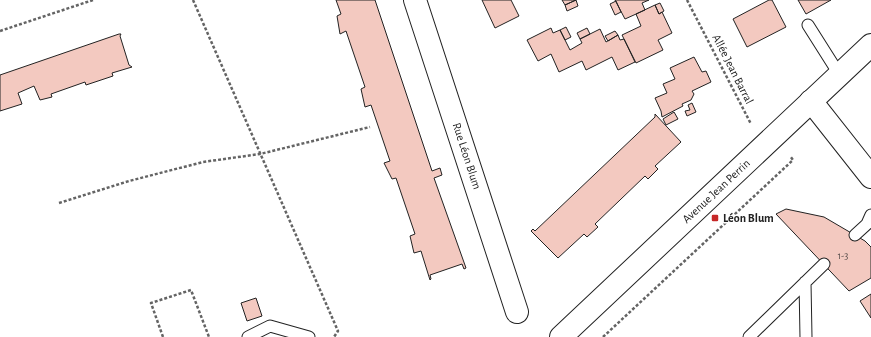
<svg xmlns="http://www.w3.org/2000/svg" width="871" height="337" viewBox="0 0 871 337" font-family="'Alegreya Sans',sans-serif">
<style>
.building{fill:#f3c9c0;stroke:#222}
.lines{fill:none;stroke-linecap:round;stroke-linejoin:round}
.lane-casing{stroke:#222;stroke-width:13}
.street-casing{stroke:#222;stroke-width:24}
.secondary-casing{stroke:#222;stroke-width:24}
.path{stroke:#646464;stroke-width:2.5;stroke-dasharray:3 2;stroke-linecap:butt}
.lane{stroke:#fff;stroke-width:11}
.street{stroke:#fff;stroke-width:22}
.secondary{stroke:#fff;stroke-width:22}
.poi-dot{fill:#c62828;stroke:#fff;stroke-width:1.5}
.labels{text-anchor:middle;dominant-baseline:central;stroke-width:3;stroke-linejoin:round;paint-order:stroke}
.number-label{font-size:10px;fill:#564c4a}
.street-label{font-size:12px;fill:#222;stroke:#fff}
.poi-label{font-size:12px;font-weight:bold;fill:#222;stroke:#fff;text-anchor:start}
</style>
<rect width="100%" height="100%" fill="#fff"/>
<path class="building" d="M336,0H375L432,171L440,168L442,175L434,178L466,268L464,269L462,264L430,275L431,279L430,280L421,251L414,253L410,236L415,234L396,178L392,179L384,163L390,161L371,105L365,107L361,89L365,87L346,31L340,34L337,16L341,14Z
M482,0H511L519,16L495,28Z
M562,0H576L565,5Z
M576,0L578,6L567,11L565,5Z
M615,0H649L642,3L645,10L625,19Z
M769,0H772L786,27L747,47L733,19Z
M798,0H831L806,14Z
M616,1L621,12L615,15L610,4Z
M660,3L664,11L659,14L655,5Z
M655,5L659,14L662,12L672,33L658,40L663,50L636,63L622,35L641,26L636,14Z
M566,27L571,37L565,40L560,30Z
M551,28L553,33L560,30L570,50L582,43L580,39L600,29L606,42L618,35L620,40L624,39L635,62L618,70L612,57L586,70L582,61L559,72L551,54L538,61L527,40Z
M587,28L590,34L580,39L577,33Z
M615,31L618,35L608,41L605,36Z
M119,34H121L120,36L129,65L132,67L112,73L113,76L86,85L85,82L51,94L52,97L40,100L34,86L18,93L22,104L0,111V75Z
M694,57L702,72L706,71L711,82L692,91L694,94L691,100L682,104L683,106L662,117L661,111L655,98L667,93L663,84L675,79L670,68Z
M692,103L696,112L687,116L685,111L690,110L688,105Z
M674,112L678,119L666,125L663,119Z
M655,114L681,142L655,166L658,169L648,179L645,176L595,224L598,227L587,237L584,234L558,258L531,231L533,229L535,231L655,117Z
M786,209L824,217L865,241L871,247V278L849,291L776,214Z
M871,294V318L860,301Z
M256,298L262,316L247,321L241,303Z"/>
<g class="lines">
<defs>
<path id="lane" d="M808,25L839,74
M855,235L867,224L871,215
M805,282L806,337
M248,337L270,326L309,337
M749,337L824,264"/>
<path id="street" d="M415,0L517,312
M811,101L871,177"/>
<path id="secondary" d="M561,337L871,45"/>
</defs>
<use href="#lane" class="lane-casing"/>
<use href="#street" class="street-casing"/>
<use href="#secondary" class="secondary-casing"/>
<path class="path" d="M193,0L338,331L334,337
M687,0L751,124
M0,31L93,0
M59,203L129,181L203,162L260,154L370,127
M163,337L151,303L191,290L209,337
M603,337L793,160L790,156"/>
<use href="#lane" class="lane"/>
<use href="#street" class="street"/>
<use href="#secondary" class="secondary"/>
</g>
<rect class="poi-dot" x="711" y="214" width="8" height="8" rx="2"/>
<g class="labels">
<g class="number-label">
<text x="843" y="256">1-3</text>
</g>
<g class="street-label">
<text transform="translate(733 69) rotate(63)">Allée Jean Barral</text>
<text transform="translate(467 156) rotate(72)">Rue Léon Blum</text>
<text transform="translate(716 191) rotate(-43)">Avenue Jean Perrin</text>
</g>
<g class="poi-label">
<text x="723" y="218">Léon Blum</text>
</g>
</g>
</svg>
